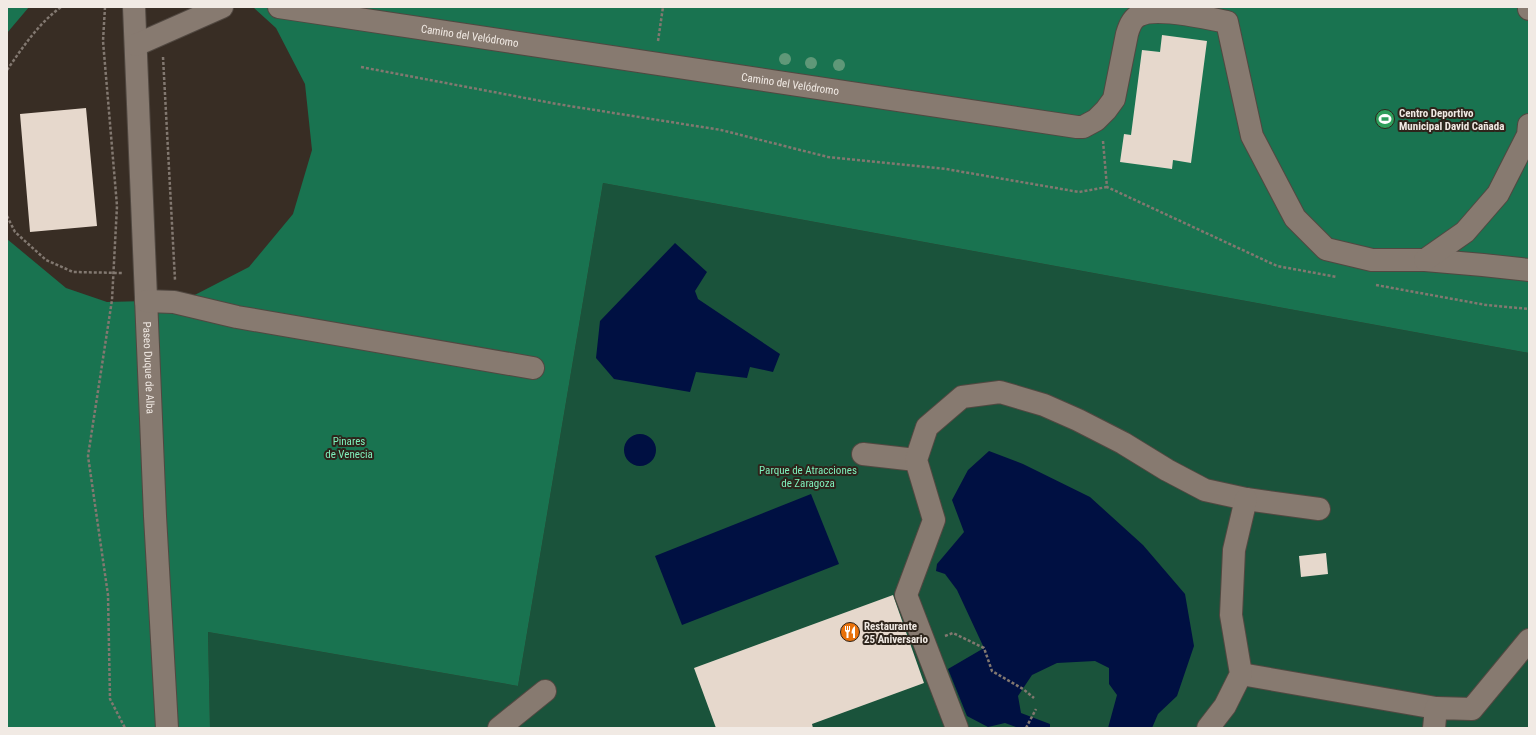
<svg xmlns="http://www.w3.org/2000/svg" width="1536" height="735" viewBox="0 0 1536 735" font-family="'Roboto Condensed',sans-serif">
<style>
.green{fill:#1a533b}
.forest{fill:#197350}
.water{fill:#001042}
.building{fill:#e6d8cc}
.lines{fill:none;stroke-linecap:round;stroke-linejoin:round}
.minor-casing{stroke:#514841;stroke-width:24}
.path{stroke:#827870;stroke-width:2.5;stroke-dasharray:3 2;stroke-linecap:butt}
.minor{stroke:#877a70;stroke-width:22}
.tree{fill:#5f9878}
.labels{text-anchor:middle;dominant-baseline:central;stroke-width:4;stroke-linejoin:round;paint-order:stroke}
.street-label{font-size:11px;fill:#f1eae4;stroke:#2e241b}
.poi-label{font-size:11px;font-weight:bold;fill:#f1eae4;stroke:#2e241b;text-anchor:start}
.park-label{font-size:11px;fill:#7ff0bc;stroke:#2e241b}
</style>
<rect width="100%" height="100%" fill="#382d24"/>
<path class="green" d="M603,183L1529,353V728H210L208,632L518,686Z"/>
<path class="forest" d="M7,7H29L7,33Z
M253,7H1529V353L603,183L518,686L208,632L210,728H7V239L66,288L107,302L185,300L249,267L293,214L312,150L305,84L276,28Z"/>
<path class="water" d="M675,243L707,272L695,291L698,299L780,354L773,372L750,367L747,378L696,372L690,392L614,379L596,358L600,321Z
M624 450a16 16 0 1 1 32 0a16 16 0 1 1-32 0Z
M989,451L1023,464L1090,497L1143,545L1185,594L1194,646L1177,696L1158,714L1152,728H1108L1117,695L1109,684V668L1095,661L1057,663L1032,675L1018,696L1021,713L1050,724V728H1019L1005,723L988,727L967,716L948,669L984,648L957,590L945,574L936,571L937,564L964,532L952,500L968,470Z
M811,494L839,564L682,625L655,556Z"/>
<path class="building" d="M1162,35L1207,41L1191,163L1173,160L1172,169L1120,162L1124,134L1131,135L1142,50L1160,52Z
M86,108L97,226L30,232L20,114Z
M1326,553L1328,574L1301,577L1299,556Z
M893,595L924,683L812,724L813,728H716L694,668Z"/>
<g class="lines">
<defs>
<g id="minor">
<path id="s1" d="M134,7L155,516L167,728"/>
<path id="s2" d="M279,7L1077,127H1083L1096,120L1106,110L1114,99L1127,34C1129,27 1132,19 1138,16C1154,6 1208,18 1227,22L1252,136L1295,218L1326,249L1372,260H1425L1483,265L1529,270"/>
<path d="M1529,7V9"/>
<path d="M136,45L222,7"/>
<path d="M1425,260L1465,232L1498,194L1528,135L1529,125"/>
<path d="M146,301L174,302L237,317L533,368"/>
<path d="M863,454L916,460"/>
<path d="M1241,674L1436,708"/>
<path d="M499,728L545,691"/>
<path d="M957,728L906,595L934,520L916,460L927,427L962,397L1000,392L1044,405L1078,420L1123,443L1167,470L1205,490L1246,499L1319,509"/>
<path d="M1208,728L1225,706L1241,674L1231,615L1234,550L1246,499"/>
<path d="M1434,728L1436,708L1472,709L1529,640"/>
</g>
</defs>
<use href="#minor" class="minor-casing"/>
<path class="path" d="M105,7L103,41L117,206L112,300L88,456L108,595L110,699L125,728
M658,41L663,7
M163,57L175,280
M361,67L557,104L721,130L828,157L946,169L1079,192L1107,187
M7,70C23,47 38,24 61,7
M1103,141L1107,187L1277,266L1337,277
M7,216L15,232L46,260L73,272L123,273
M1376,285L1486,305L1529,309
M945,636L953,633L984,648L992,671L1023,689L1034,698
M1026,728L1036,709"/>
<use href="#minor" class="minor"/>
</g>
<g class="tree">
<circle cx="785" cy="59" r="6"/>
<circle cx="811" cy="63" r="6"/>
<circle cx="839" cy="65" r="6"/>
</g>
<defs>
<symbol id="stadium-disc" viewBox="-11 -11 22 22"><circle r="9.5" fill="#2e9e5b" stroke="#2e241b"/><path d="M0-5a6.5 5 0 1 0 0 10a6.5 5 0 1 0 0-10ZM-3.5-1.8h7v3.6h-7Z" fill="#fff"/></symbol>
<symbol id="restaurant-disc" viewBox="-11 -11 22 22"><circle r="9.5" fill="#e8710a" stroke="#2e241b"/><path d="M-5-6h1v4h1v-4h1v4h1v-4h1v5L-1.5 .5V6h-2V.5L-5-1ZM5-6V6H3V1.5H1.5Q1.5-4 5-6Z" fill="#fff"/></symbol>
</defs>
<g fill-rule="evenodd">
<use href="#stadium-disc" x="1374" y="108" width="22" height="22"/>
<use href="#restaurant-disc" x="839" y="621" width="22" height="22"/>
</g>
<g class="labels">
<g class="street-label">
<text stroke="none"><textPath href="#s2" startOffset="193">Camino del Velódromo</textPath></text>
<text stroke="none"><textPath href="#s2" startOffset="517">Camino del Velódromo</textPath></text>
<text stroke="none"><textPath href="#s1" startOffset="361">Paseo Duque de Alba</textPath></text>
</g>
<g class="poi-label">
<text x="1399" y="113">Centro Deportivo<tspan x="1399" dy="13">Municipal David Cañada</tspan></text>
<text x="864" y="626">Restaurante<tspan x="864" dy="13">25 Aniversario</tspan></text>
</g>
<g class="park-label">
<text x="349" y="441">Pinares<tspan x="349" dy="13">de Venecia</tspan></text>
<text x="808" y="470">Parque de Atracciones<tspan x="808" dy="13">de Zaragoza</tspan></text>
</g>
</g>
<rect width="1536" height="735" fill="none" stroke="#f1eae4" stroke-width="16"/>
</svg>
